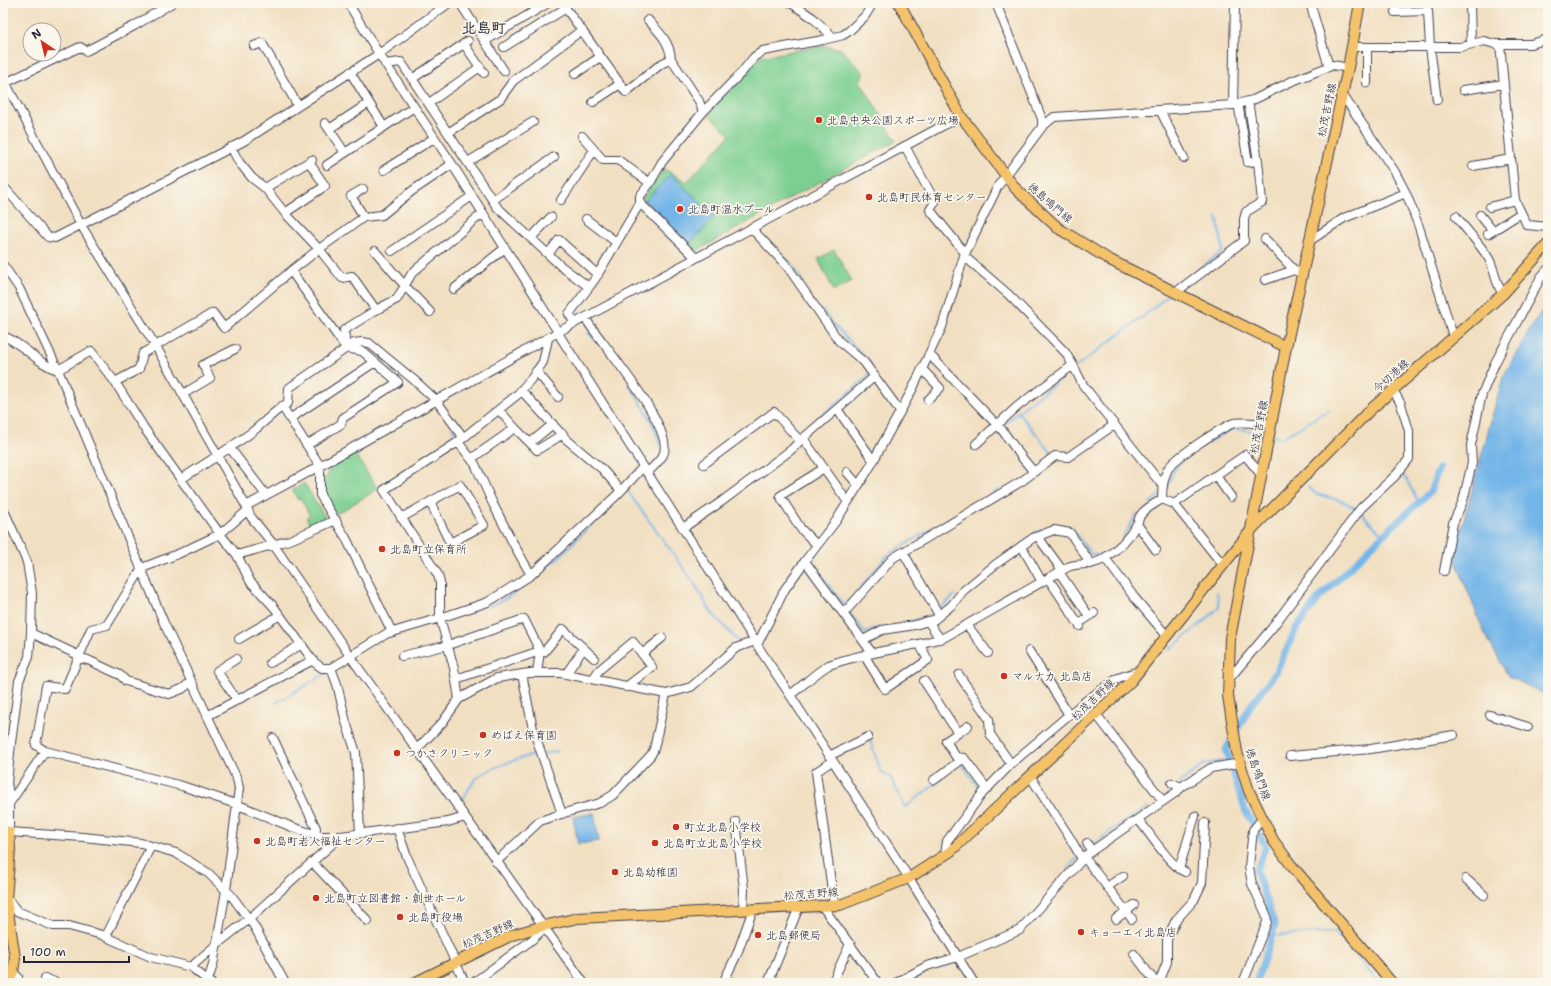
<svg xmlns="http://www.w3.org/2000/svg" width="1551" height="986" viewBox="0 0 1551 986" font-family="'Shantell Sans','Klee One',sans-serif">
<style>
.green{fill:#7ccf92;stroke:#4f7866}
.water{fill:#73b5e8;stroke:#4a6c92}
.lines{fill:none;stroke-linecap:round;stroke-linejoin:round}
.stream{stroke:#73b5e8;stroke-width:2}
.canal{stroke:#73b5e8;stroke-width:7}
.minor-casing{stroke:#413e4f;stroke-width:10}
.major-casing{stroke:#413e4f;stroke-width:12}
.minor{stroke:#fff;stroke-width:8}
.major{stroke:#f3c26a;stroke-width:10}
.poi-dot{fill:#c8321e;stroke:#fbf7ec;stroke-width:1.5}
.labels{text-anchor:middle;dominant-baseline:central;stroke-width:3.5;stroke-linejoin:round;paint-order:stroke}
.street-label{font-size:11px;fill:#22223b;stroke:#fbf7ec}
.poi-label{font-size:11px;fill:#22223b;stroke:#fbf7ec;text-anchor:start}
.district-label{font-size:15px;font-weight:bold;fill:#22223b;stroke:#fbf7ec}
</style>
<rect width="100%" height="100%" fill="#fbf7ec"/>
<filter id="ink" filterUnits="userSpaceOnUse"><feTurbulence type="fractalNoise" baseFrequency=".025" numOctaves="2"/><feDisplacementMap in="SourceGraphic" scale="8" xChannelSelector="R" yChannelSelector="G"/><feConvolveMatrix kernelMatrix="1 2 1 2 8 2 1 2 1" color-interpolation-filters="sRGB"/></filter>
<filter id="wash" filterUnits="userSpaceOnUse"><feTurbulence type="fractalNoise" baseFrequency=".012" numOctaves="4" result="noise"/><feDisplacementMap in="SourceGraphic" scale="16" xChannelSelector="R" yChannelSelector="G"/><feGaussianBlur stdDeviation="0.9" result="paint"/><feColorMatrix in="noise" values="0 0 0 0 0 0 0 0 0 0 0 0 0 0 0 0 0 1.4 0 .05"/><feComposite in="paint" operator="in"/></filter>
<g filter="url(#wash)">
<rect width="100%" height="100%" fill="#f1dfc1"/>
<path class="green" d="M826,46L841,49L864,73L860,81L896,141L792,197L695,252L642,199L664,169L687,182L730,135L708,114L760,57L809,48Z
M834,250L852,281L834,291L818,259Z
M355,454L378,489L336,514C318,489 320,493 332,464Z
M304,483L325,517L310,525L306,517L310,516L301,499H297L293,490Z"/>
<path class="water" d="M671,174L715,217L689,244L645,201Z
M1548,303V696L1508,676L1484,632L1454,556L1503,377L1532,325Z
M594,813L599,841L578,844L573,817Z"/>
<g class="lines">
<path class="stream" d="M774,247L794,267L803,282
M1187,279L1223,251L1217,216
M822,310L831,322L871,364V366
M588,332L599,343
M1076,367L1144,316L1170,293
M628,383C640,402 657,425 660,447
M1018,412L1051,452L1050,456
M786,419L799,433L803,431L863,381L868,376L869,373
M1001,427L1018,412L1063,377
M452,428L459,438
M1273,436L1282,438L1329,410
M979,447L998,430
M480,465L485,473L498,505
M1405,477L1419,503
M1308,487L1316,494L1342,501L1357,509
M1166,488C1171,481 1172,472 1177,466C1187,453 1219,436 1234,428L1267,434
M626,489L693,581L711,612L737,640
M1150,503L1160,494
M1360,512L1383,535
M1055,526H1070L1091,554L1102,556
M1034,533L1043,530
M1123,537L1137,514
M818,551L811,561L846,608
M536,576L558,558L604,512
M489,606C506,601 518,590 532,579
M845,606L889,554L999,490
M939,609L955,595
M849,612L865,633L880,627
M904,623L931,616L936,612
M1169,650L1208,618L1219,607L1217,592
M276,703L330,671
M869,741L870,740L881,772L891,778L904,806H907L944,777
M544,754L558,751
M962,764L979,788
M1179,783L1205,764L1229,760
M463,799C467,793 470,785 475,780C484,769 525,756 539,754
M1092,846L1116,827L1147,808
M1068,870L1073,862L1079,857
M1272,936L1335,932L1379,983
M907,983L931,969"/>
<path class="canal" d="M1256,983L1275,926L1256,871L1266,846L1245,810L1226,750L1251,705L1276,672L1297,627L1320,597L1381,537L1430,492L1439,468"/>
</g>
</g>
<g filter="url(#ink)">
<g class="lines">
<defs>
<path id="minor" d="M348,3L379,54L452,164L558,332L561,338L755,641L757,645L790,695L909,878L974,983
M460,3L504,71
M562,3L626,92L661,64L671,59L699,101L703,112
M791,3L813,18L833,37
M996,3L1042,119V127
M1470,3L1471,44
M1311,6L1329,67
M1395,12L1428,11L1430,47L1437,100
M648,20C659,32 670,42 671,59
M485,41L548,3
M464,44L484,73
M1500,44L1515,200L1527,225L1548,227
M254,46L262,43L298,106
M504,47L566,8
M1351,47H1460L1484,41L1495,44H1531L1548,39
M1367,47V83
M385,64L401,62L497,207L562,267L589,287
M350,72L384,127
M575,74L600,57
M3,78L81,225L155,345L246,506L251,517L273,544L350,656L584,983
M412,79L468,41
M3,84L80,47L86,51L134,26L172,3
M1463,90L1504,84
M1342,94L1395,172L1406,193L1419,227L1453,336
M593,102L620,84
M429,103L480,67
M1238,103L1248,162L1258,161
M1233,105L1235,3
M1160,110L1184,158
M325,123L345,153
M329,129L369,103
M448,133L500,99L513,81L582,30
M582,136L603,160H618L650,183
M905,146L935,202L930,210L965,253
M231,147L239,162L252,178L265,188L285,213L319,249L342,278L352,276L376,310
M468,162L533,122
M327,165L414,107
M1473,166L1511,159
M384,170L434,138
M3,186L48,237L55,238L244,141L379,54L449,3
M265,188L312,160
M363,189L351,196L364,217
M493,200L554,157
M561,200L594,150
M640,203L696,258
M1490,207L1515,200
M285,213L325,186L309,162
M1480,215L1493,231
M1456,216C1466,230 1481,245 1489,259C1495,270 1495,283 1503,294
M586,219L616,242
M751,228L787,266L839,341L864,362L900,411
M1488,234L1521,213
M531,238L551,217
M1265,239L1294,270L1303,274
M1311,240L1344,218L1406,193
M375,251L405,286L430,312
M392,251L472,196
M548,254L559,240L598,275
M964,256L1008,294L1065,352L1073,365L1083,385L1162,485
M3,265L19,288L58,370L164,623L237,779L239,788L226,890L213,965L208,980L205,983
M291,271L346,348L362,351L398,382L343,418L341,424L307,445
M1265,280L1294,270
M454,289L505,248
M1176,292L1244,241V219L1246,212L1262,202L1258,161L1248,101
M585,318C600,342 677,429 663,455C660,461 652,468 647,473
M575,323L569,314L595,279L640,203V196L650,183L662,162L703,112L742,72L754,57L763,51L823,40L843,35L849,31L865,16L873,3
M3,336C23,343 37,364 58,370L91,351L115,382L144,428L220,534L237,555L250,581L274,607L314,662L322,668H331L386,634L440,618L488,602L531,575L618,494L643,467
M346,347L344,330L376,310L397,299L412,273L483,213
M929,354L1002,430L1023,459L1034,472
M922,369L940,388L928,400
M536,371L558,397
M115,382L139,369L143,353L213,313L224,328L291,271L319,249L364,217L382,215L412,191L452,164
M521,390L566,439L602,469L621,491
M183,394L210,378L203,365L235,349
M282,406L320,466V495L346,538L392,632
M837,409L873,460
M291,418L375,362
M515,428L537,450L563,434
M803,438L847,501
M800,441L875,376
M458,442L475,464L493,504L513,543L531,575
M530,443L553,424
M976,444L1018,406L1073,365
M230,448L266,495
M471,459L515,428L499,410
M847,472L858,485
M1216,476L1231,497
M181,479C205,464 229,449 252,432C264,423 275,410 288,403L289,388L354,343L362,342L369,343L414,380L436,400L463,437
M1162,499C1162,489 1163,478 1168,469C1175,457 1221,428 1234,423C1242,421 1263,424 1272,424
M1162,499L1174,504L1223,565
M1174,504L1245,455L1262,476
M246,506L320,466L558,332L961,116
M3,508L27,562L32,593L31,633L29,657L19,681L11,743L7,783L9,794V832L83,837L141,843L176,853L208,873L231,895L254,926L285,983
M248,510L220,534L178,554L142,568L107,625L91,629L65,689L46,686L36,745L45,751L182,786L236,804L292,827L320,836H341L448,822L465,817
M401,518L460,485L484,525L450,543L430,502
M1137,524L1156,550
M683,528L721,502L791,450L800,441L774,412L704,464
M1041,541L1062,570
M817,545L801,529L780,496L824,468
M903,552L939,615
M1025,552L1042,582
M237,555L290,540L336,520
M1105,558L1134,597L1167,636
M805,561L872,653
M1444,571L1453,523L1463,501L1472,463L1471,445L1482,394L1495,363L1541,277L1548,269
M1059,572L1089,616
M1048,578L1080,626
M844,613L893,558L1022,481L1055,456L1068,457L1114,425
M1084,620L1094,613
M928,621L934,620L952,605L963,591L996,564L1033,538L1054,530L1070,533L1091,564
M967,625L988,653
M31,633L80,656
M239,639L280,615
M863,640L882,630L915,625L928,621L940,639
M757,645L785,589L805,561L836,521L870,467L912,390L942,327L964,256L998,186L1042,127L1054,117L1233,105L1253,100L1290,82L1333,65L1348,68
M1029,651L1069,715
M642,654L662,638
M864,655L885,689L928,660L920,645
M402,656L448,645L524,619L540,651L537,673
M79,658L88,660L120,675L126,681L169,694L182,689L191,682
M236,659L217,671L237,700
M270,663L302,644
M331,668L337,684L346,722L356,753L360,833
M522,674L533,729L562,814
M566,674L584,648
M959,675L989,719L990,734L1011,764
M456,679L540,651L544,652L563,629L594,658
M593,679L599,670L633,642L652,667L626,687
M1229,679L1272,628L1361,508L1396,475L1409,459V431L1401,404L1393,390
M924,681L958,733L946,741L956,757L964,758
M790,695C800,688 820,669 829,665C867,651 907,649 945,637L1068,567C1079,562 1092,567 1103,559C1116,551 1129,538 1137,524C1138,522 1139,518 1140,516C1145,508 1155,504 1162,499
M459,699L454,668L440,618V583L438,575L384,490L458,442L517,395L531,379L543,362L548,339
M1096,714L1163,801
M1490,715L1528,727
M207,716L313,660
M958,733L968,726
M273,738L316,828L315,835
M417,749L442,723L459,699L497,678L529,673H561L666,694L691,687L736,648L755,641
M829,756L868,737
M1290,756L1371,749L1454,735
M832,761L816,772L834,905
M1030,776L1070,838L1082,859
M934,780L964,758L987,789
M1172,783L1181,787
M9,804L45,751
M1138,819C1149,832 1170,866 1185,872
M736,822L744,889L743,909
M397,828L407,857L465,983
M1087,843L1091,851
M945,855L947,841L982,794L1011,764L1084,702L1118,678L1139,671
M1084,857L1132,919
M312,862L368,921
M496,862L540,821L564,813L600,803L613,795L651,755L654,749L666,694
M1179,869L1195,816
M1466,879L1484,895
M1107,887L1123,876
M6,899L10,902L17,911L53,926H69L102,935L151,957L191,967L211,983
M822,906L878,983
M1116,919L1134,905
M106,936L151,846
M1134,954L1156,983
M191,967L217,944L249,919L341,836
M13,972L18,977L16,983
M45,978L57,983
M770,979L779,983
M473,983L533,939L544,928
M723,983L737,954L753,909
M768,983L799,907
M832,983L850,944
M896,983L927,966L958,957L1020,930L1086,855L1175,793L1184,785L1211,768L1240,763
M1159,983L1167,962V939L1176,920L1194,900L1202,883L1205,823
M1243,983L1267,922L1266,914L1252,884L1249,867L1253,830L1262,819"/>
<path id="major" d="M899,3L961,116L1016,189L1058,228L1110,260L1286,347
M1360,3L1348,68L1286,347L1230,638L1228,696L1237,752L1240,763L1249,791L1273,840L1291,865L1392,983
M3,831L9,832L10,849L6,899L15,958L13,972L8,983
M414,983L512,935L543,926L578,918L840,905L909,878L951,851L1131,681L1252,529L1370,410L1503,294L1548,244"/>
</defs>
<use href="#minor" class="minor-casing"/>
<use href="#major" class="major-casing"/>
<use href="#minor" class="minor"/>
<use href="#major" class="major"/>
</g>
</g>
<g class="poi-dot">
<circle cx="819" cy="120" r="4"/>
<circle cx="869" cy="197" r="4"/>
<circle cx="680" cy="209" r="4"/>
<circle cx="382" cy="549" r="4"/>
<circle cx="1004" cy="676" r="4"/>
<circle cx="483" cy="735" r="4"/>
<circle cx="397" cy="753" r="4"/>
<circle cx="676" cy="827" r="4"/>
<circle cx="257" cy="841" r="4"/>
<circle cx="655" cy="843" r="4"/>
<circle cx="615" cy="872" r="4"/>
<circle cx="316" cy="898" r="4"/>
<circle cx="400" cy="917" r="4"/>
<circle cx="1081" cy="932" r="4"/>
<circle cx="758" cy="935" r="4"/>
</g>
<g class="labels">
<g class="street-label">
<text transform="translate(1327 110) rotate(-78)">松茂吉野線</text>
<text transform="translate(1050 203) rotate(41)">徳島鳴門線</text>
<text transform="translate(1391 376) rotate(-42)">今切港線</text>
<text transform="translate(1259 427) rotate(-79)">松茂吉野線</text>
<text transform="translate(1093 700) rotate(-44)">松茂吉野線</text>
<text transform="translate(1258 774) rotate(71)">徳島鳴門線</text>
<text transform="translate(811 894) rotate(-4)">松茂吉野線</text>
<text transform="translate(488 934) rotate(-24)">松茂吉野線</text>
</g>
<g class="poi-label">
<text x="827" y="120">北島中央公園スポーツ広場</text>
<text x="877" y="197">北島町民体育センター</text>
<text x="688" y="209">北島町温水プール</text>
<text x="390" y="549">北島町立保育所</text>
<text x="1012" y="676">マルナカ 北島店</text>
<text x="491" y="735">めばえ保育園</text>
<text x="405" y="753">つかさクリニック</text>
<text x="684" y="827">町立北島小学校</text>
<text x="265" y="841">北島町老人福祉センター</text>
<text x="663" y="843">北島町立北島小学校</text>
<text x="623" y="872">北島幼稚園</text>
<text x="324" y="898">北島町立図書館・創世ホール</text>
<text x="408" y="917">北島町役場</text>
<text x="1089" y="932">キョーエイ北島店</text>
<text x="766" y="935">北島郵便局</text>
</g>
<g class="district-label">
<text x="484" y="28">北島町</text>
</g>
</g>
<rect width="1551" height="986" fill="none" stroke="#fbf7ec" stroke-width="16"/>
<g transform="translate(42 42) rotate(325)"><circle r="19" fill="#fbf7ec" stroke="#a4a2a5"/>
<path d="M0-3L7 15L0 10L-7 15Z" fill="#c8321e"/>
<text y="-6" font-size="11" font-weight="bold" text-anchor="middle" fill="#22223b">N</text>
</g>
<path d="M24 956v6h105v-6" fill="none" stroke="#22223b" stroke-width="2"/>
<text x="30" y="956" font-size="12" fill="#22223b" stroke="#fbf7ec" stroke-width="3" paint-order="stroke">100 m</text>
</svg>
